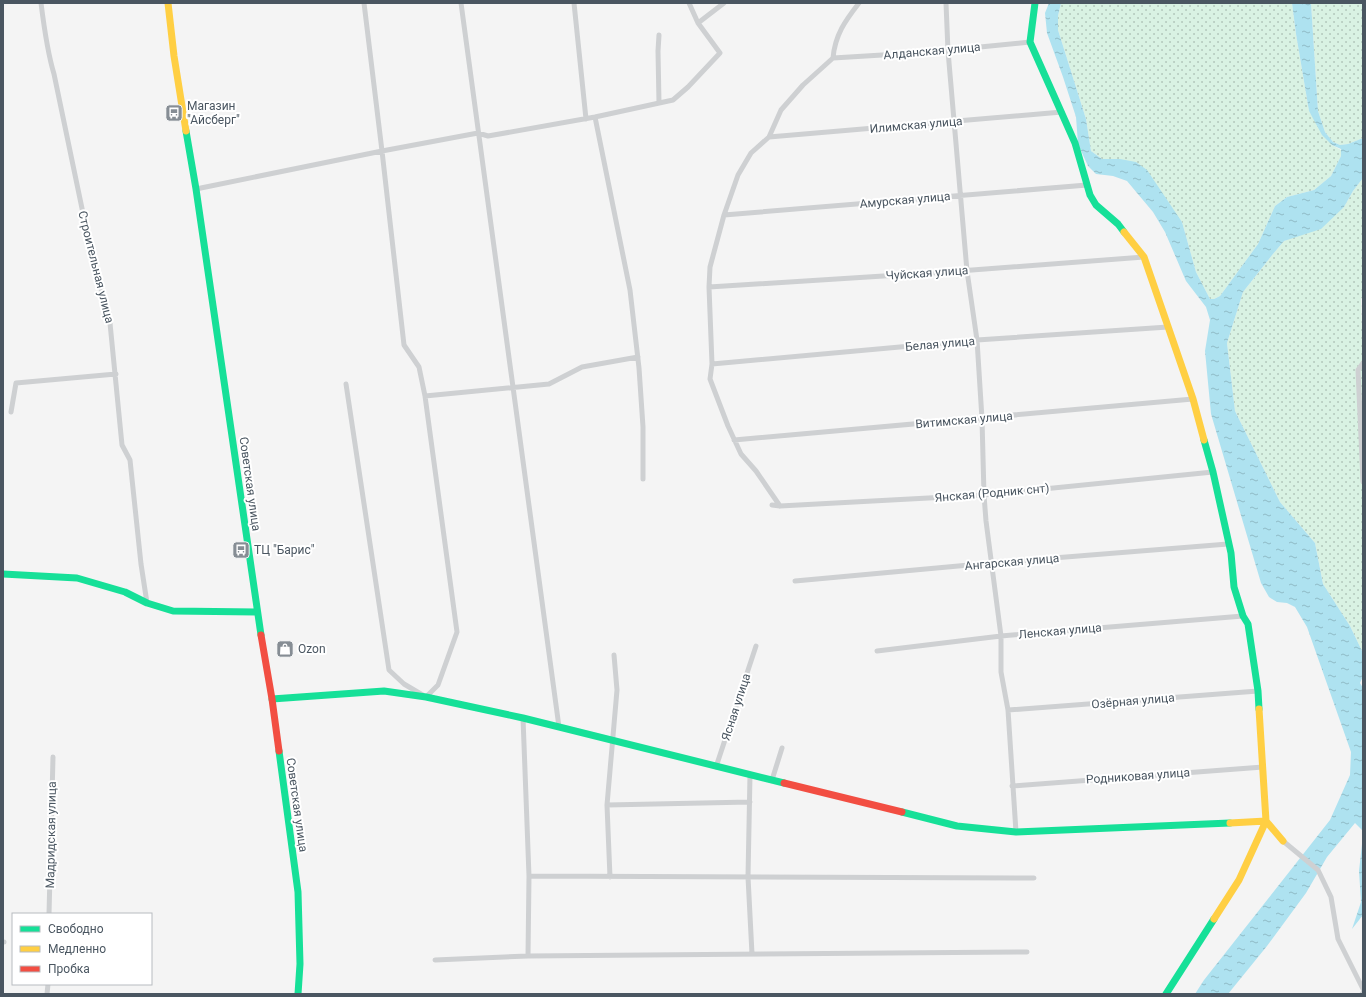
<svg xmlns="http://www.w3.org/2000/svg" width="1366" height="997" viewBox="0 0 1366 997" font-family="Roboto,sans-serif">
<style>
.grass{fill:url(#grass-dots)}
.water{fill:url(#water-ripples)}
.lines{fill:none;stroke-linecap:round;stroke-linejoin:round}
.street{stroke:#ced0d2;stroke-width:5}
.fast{stroke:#16e098;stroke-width:7}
.slow{stroke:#ffcf43;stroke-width:7}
.jam{stroke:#f24e42;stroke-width:7}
.labels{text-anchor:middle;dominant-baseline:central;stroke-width:4;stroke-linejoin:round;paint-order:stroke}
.street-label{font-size:12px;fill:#4a5661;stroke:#fff}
.poi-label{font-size:12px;fill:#4a5661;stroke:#fff;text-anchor:start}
</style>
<defs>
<pattern id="grass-dots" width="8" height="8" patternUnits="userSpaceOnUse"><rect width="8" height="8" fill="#d9f2e3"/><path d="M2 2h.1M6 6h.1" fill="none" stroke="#b2c7bb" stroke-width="1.8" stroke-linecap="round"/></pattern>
<pattern id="water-ripples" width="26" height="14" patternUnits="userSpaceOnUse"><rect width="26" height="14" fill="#aee2f0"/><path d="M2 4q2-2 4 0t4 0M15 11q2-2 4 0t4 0" fill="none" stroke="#90bac6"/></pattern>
</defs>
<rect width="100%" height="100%" fill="#f4f4f4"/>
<path class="grass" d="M1061,3H1292L1296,34L1309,111L1332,145L1341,150V156L1331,176L1314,190L1287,197L1275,206L1258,244L1220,296L1214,299H1210L1196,272L1182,222L1120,159H1102L1091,151L1086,119L1058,30V16Z
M1311,3H1363V138L1348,144L1340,145L1333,142L1325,132L1318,111Z
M1363,178V299L1361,298L1363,361V653L1350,626L1323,584L1315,543L1280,502L1235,411L1227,343L1243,292L1273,254L1284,241L1298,235L1344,207L1353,191Z"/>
<path class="water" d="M1049,3H1061L1058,16V30L1086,119L1091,151L1102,159H1120L1136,162L1147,170L1182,222L1196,272L1210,299H1214L1220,296L1258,244L1275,206L1287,197L1314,190L1331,176L1341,156V149L1332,145L1322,135L1309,111L1296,34L1292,3H1311L1318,111L1325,132L1333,142L1340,145L1348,144L1363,138V178L1353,191L1344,207L1321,229L1284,241L1273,254L1243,292L1227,343L1235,411L1280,502L1315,543L1323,584L1350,626L1363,653V676L1360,683L1363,688V831L1355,823L1327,857L1306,893L1267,946L1228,994H1195L1204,980L1330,820L1350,775L1351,752L1307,627L1295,607L1287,603L1277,602L1269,597L1261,583L1211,414L1205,351L1210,320L1206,307L1186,281L1165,232L1153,212L1127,181L1113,176L1096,174L1088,166L1078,144L1076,117L1063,77L1047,33L1045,13Z
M1363,835V915L1352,929L1361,902L1359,871Z"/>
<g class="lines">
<path class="street" d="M41,3C44,27 47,51 54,74L89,242L100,286L109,313L122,445L130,460L141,564L147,603
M461,3L559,727
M574,3L586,119
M946,3L948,51L967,271L977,340L982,419L984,495L986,521L1001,636V672L1008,710L1016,832
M698,23L724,3
M833,58L948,51L970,48L1030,42
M659,103L658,51L659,35
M595,117L630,290L639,368L643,427V479
M769,137L1062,112
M196,189L382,151L478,133L488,136L595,117L673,100L688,87L720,53L698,23L689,3
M724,215L1087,185
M709,287L946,272L1144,257
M1363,363L1358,370L1363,482
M712,364L977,340L1168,327
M346,384L389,670L404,684L426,697L438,685L457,632L425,396L419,367L404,345L382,151L364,3
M425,396L549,384L582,367L638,357
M11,412L16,383L116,374
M734,440L1193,399
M772,505L780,506L984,495L1213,472
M780,506L756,471L741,454L728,426L710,379L712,364L709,287L710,267L724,215L738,175L751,153L769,137L781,110L803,85L833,58C835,35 845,21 859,3
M795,581L991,563L1228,544
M877,651L1001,636L1243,616
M1008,710L1258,691
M523,718L529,876L528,956
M716,767L756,646
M750,775L748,877L752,954
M772,780L782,748
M1012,786L1263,767
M607,805L750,802
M1283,841L1318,870L1331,897L1338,939L1363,989
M529,876L1034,878
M610,877L607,805L617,690L614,655
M49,914L53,757
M3,942H4
M435,960L528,956L1027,952
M47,994L48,984
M1362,994L1363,993"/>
<path class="fast" d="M1035,3L1030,42L1075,143L1090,195L1096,205L1118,224L1124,232
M186,131L196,189L261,635
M1204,440L1213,472L1231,553L1234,587L1243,616L1248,624L1258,691L1259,709
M3,574L77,578L125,592L147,603L173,611L257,612
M272,699L384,691L426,697L523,718L784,783
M279,751L298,892L300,964L298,994
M902,812L957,826L1016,832L1230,823
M1166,994L1214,919"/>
<path class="slow" d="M168,3L174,56L186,131
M1124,232L1144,257L1193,399L1204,440
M1230,823L1266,821L1283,841
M1214,919L1239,880L1266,821L1259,709"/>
<path class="jam" d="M261,635L272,699L279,751
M784,783L902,812"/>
</g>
<defs>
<symbol id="bus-square" viewBox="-11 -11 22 22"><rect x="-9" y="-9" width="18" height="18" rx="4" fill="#868d94" stroke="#fff"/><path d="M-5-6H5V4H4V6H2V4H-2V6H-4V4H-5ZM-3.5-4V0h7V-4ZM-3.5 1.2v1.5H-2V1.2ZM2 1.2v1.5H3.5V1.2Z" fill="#fff"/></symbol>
<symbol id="shop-square" viewBox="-11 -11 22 22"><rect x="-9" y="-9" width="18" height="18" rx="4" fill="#868d94" stroke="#fff"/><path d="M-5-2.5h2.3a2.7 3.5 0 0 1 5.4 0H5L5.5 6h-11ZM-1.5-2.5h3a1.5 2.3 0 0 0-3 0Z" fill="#fff"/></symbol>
</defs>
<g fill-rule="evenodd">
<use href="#bus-square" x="164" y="103" width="20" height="20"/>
<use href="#bus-square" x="231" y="540" width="20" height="20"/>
<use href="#shop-square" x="275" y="639" width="20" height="20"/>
</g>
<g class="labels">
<g class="street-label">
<text transform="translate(932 51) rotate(-5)">Алданская улица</text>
<text transform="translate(916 125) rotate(-5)">Илимская улица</text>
<text transform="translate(905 200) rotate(-5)">Амурская улица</text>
<text transform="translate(96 267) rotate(76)">Строительная улица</text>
<text transform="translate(927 273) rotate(-4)">Чуйская улица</text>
<text transform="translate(940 344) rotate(-5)">Белая улица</text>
<text transform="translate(964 420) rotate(-5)">Витимская улица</text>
<text transform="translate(250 484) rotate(82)">Советская улица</text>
<text transform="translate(992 493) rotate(-5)">Янская (Родник снт)</text>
<text transform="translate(1012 562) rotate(-5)">Ангарская улица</text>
<text transform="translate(1060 631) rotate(-5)">Ленская улица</text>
<text transform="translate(1133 701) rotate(-5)">Озёрная улица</text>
<text transform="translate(736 707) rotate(-72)">Ясная улица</text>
<text transform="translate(1138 776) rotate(-4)">Родниковая улица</text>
<text transform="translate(297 805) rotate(82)">Советская улица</text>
<text transform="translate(51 835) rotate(-89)">Мадридская улица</text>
</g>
<g class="poi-label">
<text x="187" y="106">Магазин<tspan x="187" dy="14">"Айсберг"</tspan></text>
<text x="254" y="550">ТЦ "Барис"</text>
<text x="298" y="649">Ozon</text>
</g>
</g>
<rect width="1366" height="997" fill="none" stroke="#4a5661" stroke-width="8"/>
<rect x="12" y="913" width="140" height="72" fill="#ffffff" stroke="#b7bbc0"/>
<rect x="20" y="926" width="20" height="6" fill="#16e098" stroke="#b7bbc0"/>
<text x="48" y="933" font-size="12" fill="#4a5661">Свободно</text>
<rect x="20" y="946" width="20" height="6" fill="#ffcf43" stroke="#b7bbc0"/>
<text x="48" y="953" font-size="12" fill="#4a5661">Медленно</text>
<rect x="20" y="966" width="20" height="6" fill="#f24e42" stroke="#b7bbc0"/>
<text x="48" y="973" font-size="12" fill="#4a5661">Пробка</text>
</svg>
